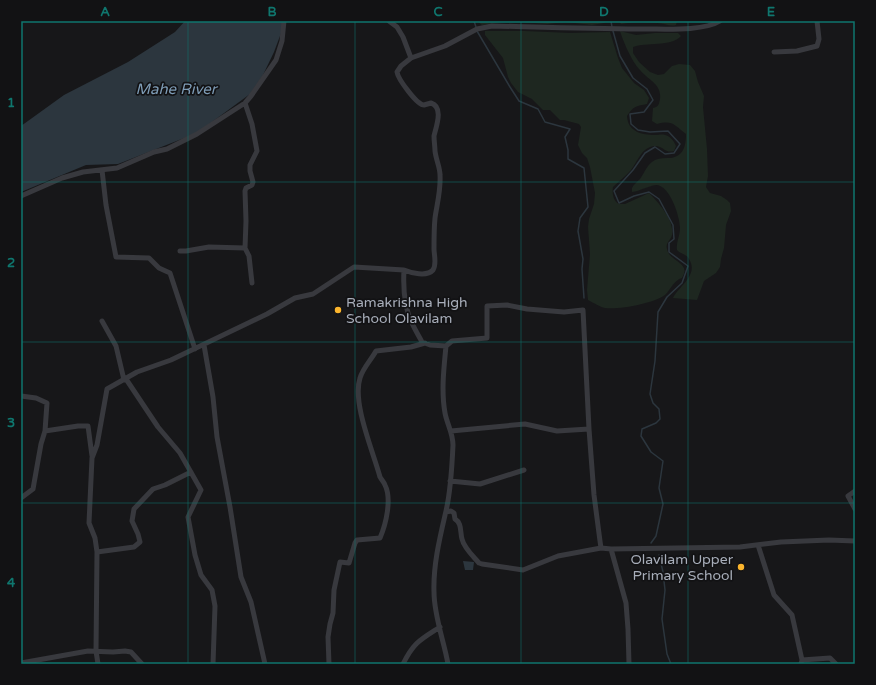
<svg xmlns="http://www.w3.org/2000/svg" width="876" height="685" viewBox="0 0 876 685" font-family="'Varela Round',sans-serif">
<style>
.green{fill:#1e2720}
.water{fill:#2c363e}
.lines{fill:none;stroke-linecap:round;stroke-linejoin:round}
.stream{stroke:#2c363e;stroke-width:1.5}
.minor{stroke:#38393e;stroke-width:5}
.grid{fill:none;stroke:#0f766e;stroke-width:1;stroke-opacity:0.55}
.poi-dot{fill:#fbb52d;stroke:#121214;stroke-width:1.5}
.labels{text-anchor:middle;dominant-baseline:central;stroke-width:3.5;stroke-linejoin:round;paint-order:stroke}
.poi-label{font-size:14px;fill:#a8aeba;stroke:#121214;text-anchor:start}
.water-label{font-size:15px;font-style:italic;fill:#7e9cb6;stroke:#121214}
.neatline{fill:none;stroke:#0f766e;stroke-width:1.5}
.grid-label{font-size:13px;text-anchor:middle;font-weight:bold;fill:#0f766e}
</style>
<rect width="100%" height="100%" fill="#171719"/>
<path class="green" d="M477,21H607L604,23L592,25L566,22L547,24L521,22H501L482,25Z
M619,21H677L676,25C670,27 664,23 657,23C645,22 633,22 621,24Z
M485,31H525L570,33L610,32L618,58L622,68L634,83L644,90L649,98L647,104C637,106 633,106 627,116C628,132 642,135 655,135C659,135 662,134 665,135C670,136 674,141 676,146L674,151C665,154 663,145 654,146C641,148 638,161 631,170C626,176 619,181 613,187C612,193 613,201 619,204H625L649,193C659,203 675,221 672,235C671,240 665,243 667,249C669,262 692,262 682,278C674,280 671,289 665,295C655,303 619,310 605,308C600,307 594,303 588,300L587,290L590,254L588,227L589,219L594,204L595,193L590,167L587,158L582,153L578,145L581,127L579,124L564,120H560L550,110H543L532,99L518,92L511,83L508,77L503,58L485,35Z
M620,31L636,35L655,33H678L681,36C671,47 646,42 633,47V53L639,62L650,72L658,75L664,74L672,66L679,64L690,65L695,71L698,82L704,96L703,107L707,149L708,176L706,187L710,193L721,196L727,200L730,203L731,211L726,225L724,248L721,259L720,267L716,273L704,281L697,300L673,298C679,286 699,275 689,259C687,254 680,254 677,250C676,242 680,236 680,228C680,217 670,185 656,185C648,186 640,191 632,192V188C634,184 637,182 640,179C645,172 647,164 655,160C660,158 666,158 671,158C684,156 686,145 686,134C674,125 673,120 657,124L652,121L653,108C658,107 659,105 660,99C662,84 648,80 640,70C632,62 623,41 620,31Z"/>
<path class="water" d="M185,21H282L283,28L274,52L263,75L250,94L197,133L118,164L86,165L21,192V126L64,95L128,62L175,32Z
M463,561L474,562L473,570H465Z"/>
<g class="lines">
<path class="stream" d="M474,21L476,27
M611,21L612,27
M477,31L510,87L519,101L538,109L545,122L570,129L565,137L568,150V159L584,168L588,207L580,218L578,231L583,259L582,269L584,298
M613,31L620,56L633,78L647,89L653,100L644,112L630,114L631,124L638,130L650,132L668,131L680,144L674,153L665,154L655,147L645,153L633,170L614,191L619,203L634,196L649,192L659,199L673,225L674,239L669,243V252L688,266L682,283L667,297L658,312L655,361L650,394L653,403L659,409L660,419L656,423L642,429L641,436L651,452L663,461L659,488L663,504L656,536L651,543
M659,555L663,572L665,590L662,619L667,654L671,664"/>
<path class="minor" d="M389,21L397,27L403,37L411,58
M774,52L797,51L817,46L819,39L817,21
M245,103L252,124L257,151L250,165V171L253,182L252,185L246,188L245,191L246,221L245,248L249,256L252,283
M102,170L106,205L116,257L149,258L159,268L170,273L195,349
M21,196L62,178L83,172L117,168L154,152L167,149L197,134L231,112L245,103L251,96L276,60L282,41L284,21
M180,251H186L209,247L245,248
M102,321L116,346L124,380
M204,345L213,397L217,437L230,507L241,577L251,602L265,664
M446,346L452,341L487,338V306L507,305L527,309L564,312L583,310L589,429L557,431L525,424L451,431
M126,379L158,427L180,453L201,490L188,517L195,555L201,575L212,590L215,606L213,664
M21,396L36,398L47,403L45,431
M589,429L594,495L600,541L601,548L611,549L626,603L628,629L629,664
M450,481L480,484L524,470
M855,491L848,496L855,509
M21,498L33,489L41,444L45,431L78,426H88L92,456
M446,512L451,511L454,513L455,519C462,523 460,532 462,539C464,548 473,556 479,563L482,564L523,570L558,556L601,548
M758,545L774,595L792,615L802,660L801,664
M611,549L740,547L781,542L829,540L855,541
M97,552L134,547L140,542L138,534L132,521L134,509L153,489L165,485L191,472
M802,660L830,658L836,664
M21,663L88,651L113,652L125,651L131,652L142,664
M98,664L96,651L97,552L95,538L89,523L92,458L97,445L107,389L137,372L171,360L267,314L295,298L313,294L354,267L404,270
M329,664L328,637L330,624L333,613L334,590L340,562L349,563L355,543L357,540L380,538C386,524 392,499 385,485C384,482 381,479 380,477C373,451 352,403 360,378C363,368 371,360 376,351L411,347L425,343
M403,664C414,642 420,640 440,627
M448,664C444,641 434,616 434,592C433,565 440,537 446,511C451,490 452,467 453,445C453,433 447,424 445,413C441,391 444,367 446,346L430,345L422,342C419,336 415,330 412,323C404,307 403,288 404,270C411,273 427,277 433,270C437,264 434,255 434,249C434,239 434,228 435,218C437,204 441,190 440,175C440,167 436,160 435,151C435,147 434,141 434,136C436,127 444,107 431,103L424,105C417,105 398,79 397,72L401,66L411,58L445,46L477,29L492,26C544,27 596,29 648,29C667,29 704,31 720,21"/>
</g>
<path class="grid" d="M188,21V664M355,21V664M521,21V664M688,21V664M21,182H855M21,342H855M21,503H855"/>
<g class="poi-dot">
<circle cx="338" cy="310" r="4"/>
<circle cx="741" cy="567" r="4"/>
</g>
<g class="labels">
<g class="poi-label">
<text x="346" y="302">Ramakrishna High<tspan x="346" dy="16">School Olavilam</tspan></text>
<text x="733" y="559" text-anchor="end">Olavilam Upper<tspan x="733" dy="16">Primary School</tspan></text>
</g>
<g class="water-label">
<text x="176" y="89">Mahe River</text>
</g>
</g>
<rect width="876" height="685" fill="none" stroke="#121214" stroke-width="44"/>
<rect x="22" y="22" width="832" height="641" class="neatline"/>
<g class="grid-label">
<text x="105" y="16">A</text>
<text x="272" y="16">B</text>
<text x="438" y="16">C</text>
<text x="604" y="16">D</text>
<text x="771" y="16">E</text>
<text x="11" y="107">1</text>
<text x="11" y="267">2</text>
<text x="11" y="427">3</text>
<text x="11" y="587">4</text>
</g>
</svg>
